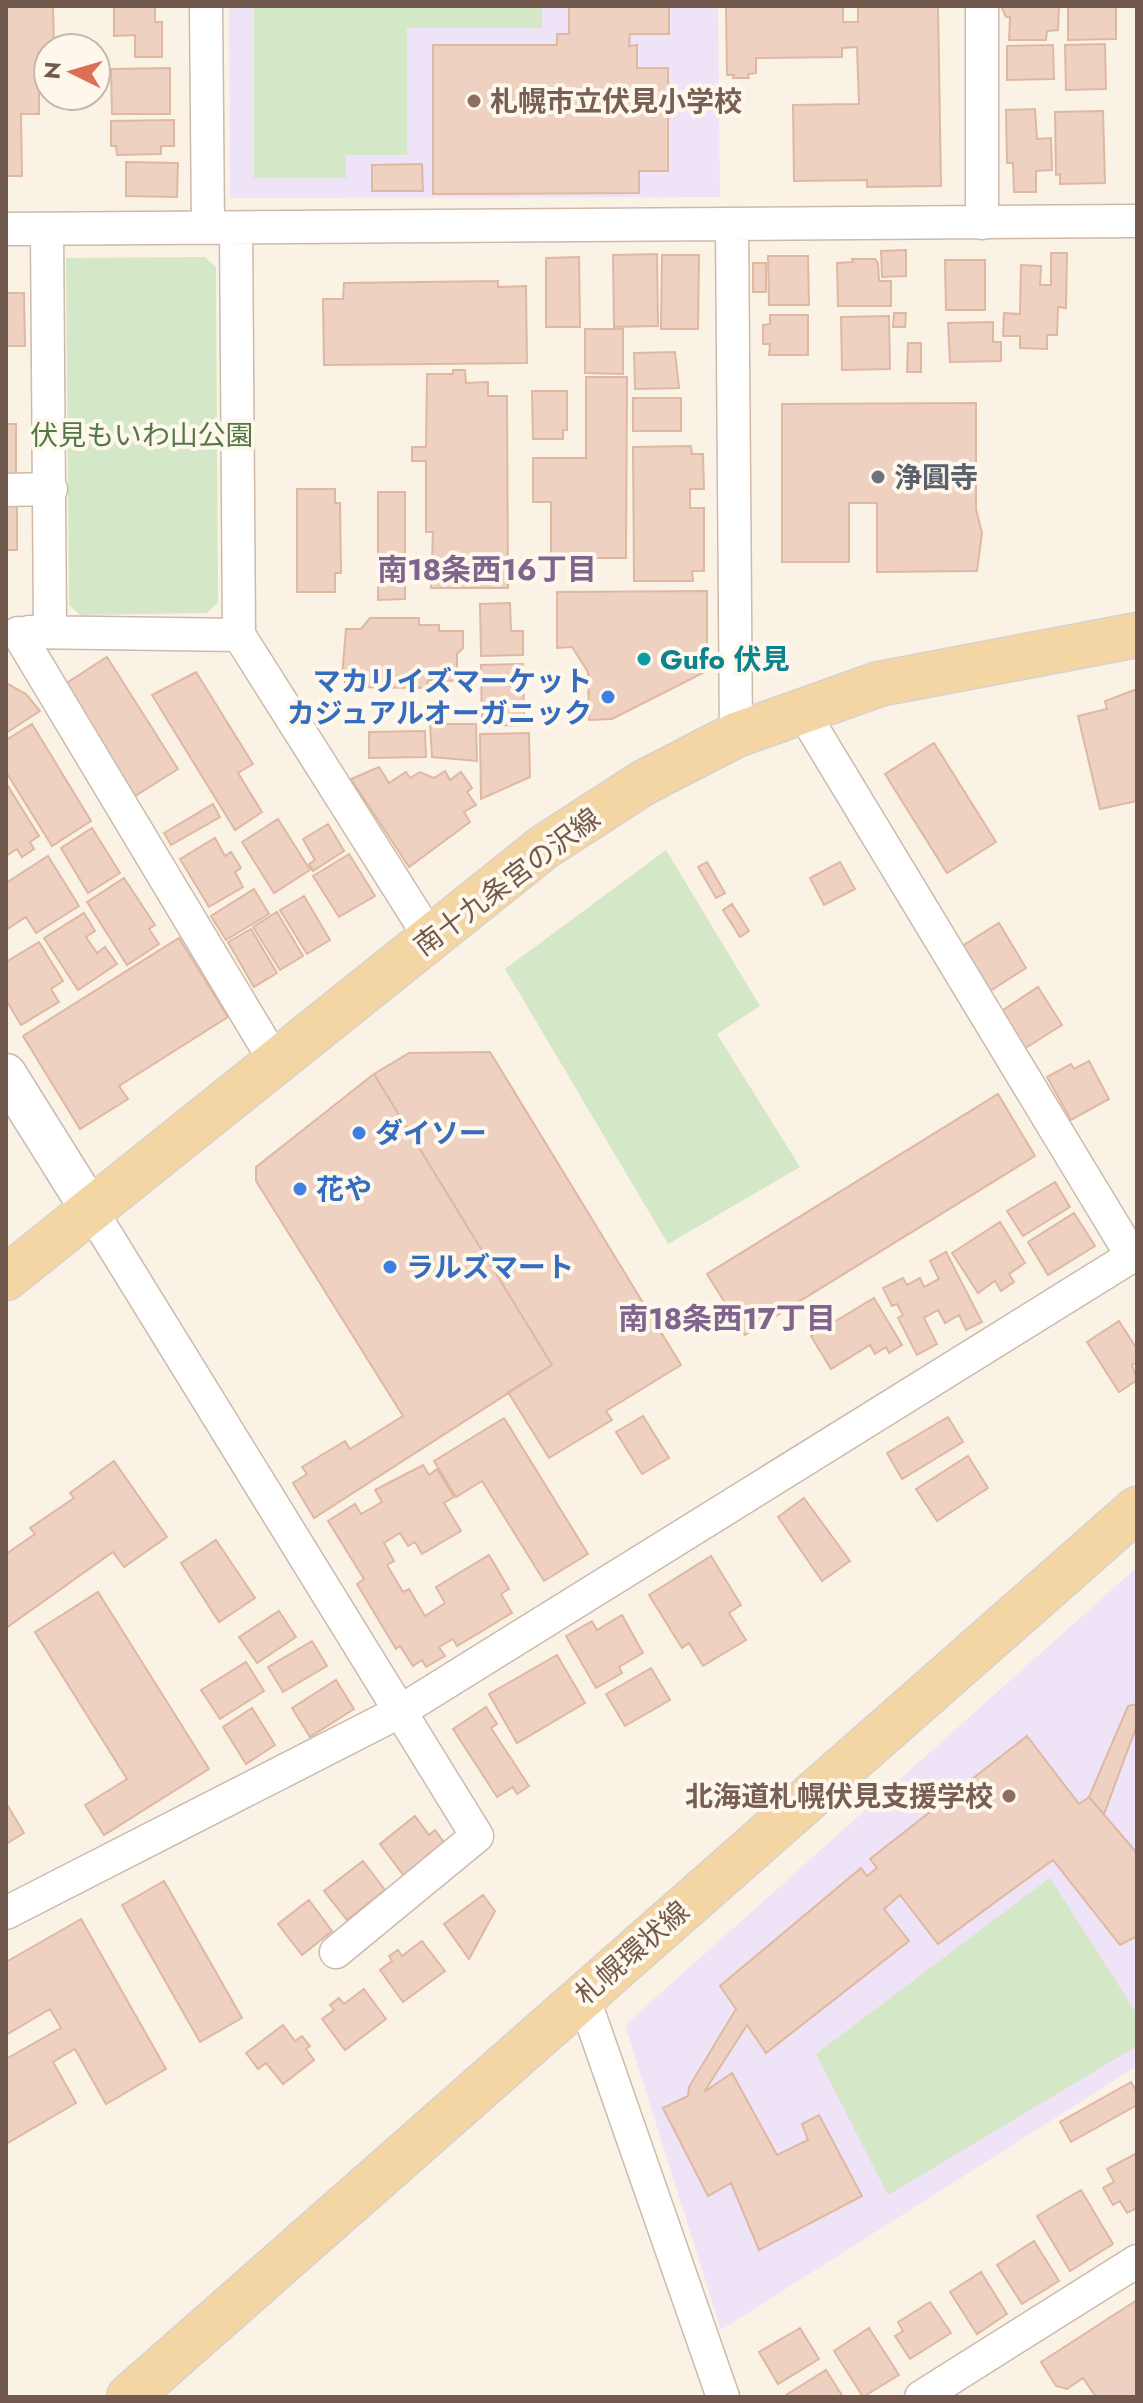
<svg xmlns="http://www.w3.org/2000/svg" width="1143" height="2403" viewBox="0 0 1143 2403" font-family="Jost,'Noto Sans JP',sans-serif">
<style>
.education{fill:#efe3f7}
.green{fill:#d4e7c6}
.building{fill:#eed1c0;stroke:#dfb8a2;stroke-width:2}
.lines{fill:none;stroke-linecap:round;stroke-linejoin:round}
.minor-casing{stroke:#ccbaad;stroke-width:35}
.tertiary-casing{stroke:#ccbaad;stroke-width:43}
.primary-casing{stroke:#d8d1cd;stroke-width:47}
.minor{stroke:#fff;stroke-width:32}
.tertiary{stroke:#fff;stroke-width:40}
.primary{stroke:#f4d5a4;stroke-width:44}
.education-dot{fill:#8d6e63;stroke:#fef7ec;stroke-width:3}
.worship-dot{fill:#6b7280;stroke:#fef7ec;stroke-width:3}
.culture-dot{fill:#0f9aa8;stroke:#fef7ec;stroke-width:3}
.shop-dot{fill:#3f7fe0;stroke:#fef7ec;stroke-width:3}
.labels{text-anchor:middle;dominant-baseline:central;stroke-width:8;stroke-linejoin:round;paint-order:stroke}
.education-label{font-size:28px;font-weight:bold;fill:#785e54;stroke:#fef7ec;text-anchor:start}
.park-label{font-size:28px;fill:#557746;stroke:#fef7ec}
.worship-label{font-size:28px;font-weight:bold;fill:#5b616d;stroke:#fef7ec;text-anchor:start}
.culture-label{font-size:28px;font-weight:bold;fill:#0d838f;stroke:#fef7ec;text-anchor:start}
.shop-label{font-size:28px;font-weight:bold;fill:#366cbe;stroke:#fef7ec;text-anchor:start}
.street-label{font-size:28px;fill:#72594d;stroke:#fef7ec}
.neighbourhood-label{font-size:30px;font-weight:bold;fill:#7f658e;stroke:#fef7ec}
</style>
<rect width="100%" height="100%" fill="#fbf2e6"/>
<path class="education" d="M229,6H718L720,197L230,198Z
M1137,1567V2066L721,2330L625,2025Z"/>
<path class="green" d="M254,6H542V28H407V155H346V178H254Z
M205,257L216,267L218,602L207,613L80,615L69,605L66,258Z
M666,850L760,1006L717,1034L800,1167L668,1244L505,969Z
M1050,1878L1137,2014V2046L888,2195L816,2054Z"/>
<path class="building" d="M6,6H53L54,48H48V86H39V114H21L22,176H6Z
M114,6H155V22H162V57H135V35L114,36Z
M569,6H669V34H630L629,46L637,45V68H668V171H639V193L433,194V45H557V34H569Z
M726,6H843V22H858V6H938L941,186L867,187V180L794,181L793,105L859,104L857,47L842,48V57L756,58V73L748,74L749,78H733L734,75H727Z
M1001,6H1059L1058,30L1047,31L1046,40H1009L1010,17H1006Z
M1068,6H1116V39L1068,40Z
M1105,44L1106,89L1066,90L1065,45Z
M1053,45L1054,79L1007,80V46Z
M170,68V114H112L111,69Z
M1035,109L1037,139L1051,138L1052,170L1036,171V192H1014L1013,163H1007L1006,110Z
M1103,111L1105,183L1060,184V174L1056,175L1055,112Z
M174,120V146H161V154L117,155L116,146H111V121Z
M126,162L178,163L177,197L126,196Z
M422,164L423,191H372V165Z
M906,250V276L882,277L881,251Z
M1051,253H1067L1066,308L1058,307L1057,335H1047V349L1020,348V336H1003L1004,313L1020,314L1021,265L1041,266L1040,285H1051Z
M657,254L658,326L614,327L613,255Z
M662,255H699L698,329H661Z
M768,256H808L809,305H769Z
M579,257L580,327H546V258Z
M852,259H875L878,263L879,281H891V306H838L837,263L853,262Z
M945,260H985V310H946Z
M753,263H766V292H753Z
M498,281V287L526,286L527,363L324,365L323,299H343L344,283Z
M6,293H24L25,346H6Z
M894,313H906L905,327H893Z
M770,315H808V355H769L770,344H763V325L770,324Z
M889,316L890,369L842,370L841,317Z
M993,322V342H1001V361L950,362L948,323Z
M585,329H623V374L585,373Z
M908,343H921V372H907Z
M675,352L679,388L635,389L634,353Z
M453,370H465L466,383L488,382V396H507L508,588H431L433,532H426V461H412V447H426L427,374H453Z
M586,377H627L626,558H551V502H533V458H586Z
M532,391H567V430H563V439H533Z
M633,398H681V431H633Z
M976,403V509L982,533L977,571L877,572V503H849V562H782V404Z
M6,424H16V474H6Z
M691,446L692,454H703L704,489H690V508H704V571H692L693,581H634L633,447Z
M297,489H335V503H340L341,573H335V592H297Z
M378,492H405V599L378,600Z
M6,506H17V550H6Z
M707,591V671L612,719L589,720L588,672L572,647L557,648V592Z
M510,603L511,631H523V655L481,656L480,604Z
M370,618H419V625H439V631H463V648L457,654V681L428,680L427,688L348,687L342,677L346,629H361Z
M107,657L178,769L135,796L65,684Z
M523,664L524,725L482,726L481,665Z
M196,672L253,764L238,773L262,812L235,830L152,695Z
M6,683L26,694L40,711L6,733Z
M1137,689V801L1100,809L1078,716L1107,709L1105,701Z
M32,724L91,821L52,846L6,772V740Z
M430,724H476L477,761L432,757Z
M425,731L426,757L369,758V732Z
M529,733L530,777L481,799L480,734Z
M934,743L996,842L947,873L885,774Z
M379,767L389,783L406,772L410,778L420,772L434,778L445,771L450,780L461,772L472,788L467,792L476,805L464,812L470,822L409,867L351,779Z
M6,783L39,836L30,842L34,849L22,857L17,849L6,856Z
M213,804L220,817L171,845L164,833Z
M278,819L310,870L274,893L242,842Z
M328,824L344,851L313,871L309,864L315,860L303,839Z
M92,828L120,873L88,893L61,848Z
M215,838L225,856L231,852L241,868L235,872L243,887L209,907L180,859Z
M349,854L375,896L339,917L313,876Z
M48,856L79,906L36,933L26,917L6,930V883Z
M707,862L725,893L716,898L698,867Z
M840,862L855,889L824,905L810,878Z
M124,878L155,925L149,929L159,944L127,965L87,902Z
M254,889L269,914L226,940L211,916Z
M304,896L330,940L307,954L280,910Z
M732,904L749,931L740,937L723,910Z
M277,912L303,956L280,970L253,927Z
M84,913L95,931L86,937L97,953L105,947L117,964L78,990L44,938Z
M999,923L1026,968L990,991L962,946Z
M251,929L277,973L254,987L228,942Z
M179,938L228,1017L119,1086L128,1099L80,1129L23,1036Z
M39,942L63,981L51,989L59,1002L21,1025L6,1000V962Z
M1038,987L1062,1025L1024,1049L1000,1012Z
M490,1052L681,1365L606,1411L612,1420L549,1458L508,1392L552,1365L374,1074L409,1053Z
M1089,1061L1109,1099L1071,1120L1047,1077L1071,1064L1074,1069Z
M374,1074L552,1365L314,1518L293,1483L307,1474L302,1467L345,1441L350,1449L403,1416L256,1181V1167Z
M998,1094L1035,1156L745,1335L707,1274Z
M1055,1182L1070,1207L1023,1236L1007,1211Z
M1074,1213L1095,1246L1048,1275L1028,1242Z
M1000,1222L1025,1263L1009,1274L1014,1282L1001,1291L995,1281L978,1293L952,1253Z
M946,1252L982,1322L966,1330L959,1315L945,1323L938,1310L924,1318L937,1344L917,1355L898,1318L903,1315L897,1304L892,1306L883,1288L903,1278L907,1285L920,1278L924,1287L939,1279L930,1261Z
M874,1298L902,1345L889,1353L886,1347L875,1354L870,1345L831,1369L811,1336Z
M1119,1321L1137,1349V1362L1132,1365L1137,1380L1119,1392L1087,1342Z
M643,1416L669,1458L642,1474L616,1432Z
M948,1417L963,1442L902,1479L887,1453Z
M504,1418L588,1554L544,1581L482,1481L456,1497L434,1461Z
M968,1456L988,1488L937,1521L916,1489Z
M114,1461L167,1537L124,1567L113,1552L6,1628V1554L35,1534L30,1528L74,1498L70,1493Z
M423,1465L429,1475L437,1469L454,1497L444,1503L461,1531L422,1554L415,1542L408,1546L400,1533L384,1543L394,1561L387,1565L403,1592L409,1589L425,1616L445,1603L436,1587L489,1555L509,1589L501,1594L512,1613L457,1646L453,1639L439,1647L445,1656L426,1667L422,1660L413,1666L400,1646L396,1649L357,1584L364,1579L328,1521L355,1504L361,1514L382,1502L375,1490Z
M804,1498L850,1561L822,1581L778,1517Z
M216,1540L255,1598L219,1622L181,1563Z
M711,1556L741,1605L729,1613L746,1640L703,1666L689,1643L682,1648L649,1595Z
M98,1592L209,1769L104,1835L85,1805L127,1779L35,1632Z
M279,1611L296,1637L257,1663L239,1637Z
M622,1615L643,1653L619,1667L622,1673L596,1688L566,1636L592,1621L597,1630Z
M312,1641L327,1666L283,1692L268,1667Z
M557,1655L585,1703L517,1743L489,1694Z
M246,1662L264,1691L220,1719L201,1690Z
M651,1668L670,1700L625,1726L606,1694Z
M336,1680L354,1709L310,1737L292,1708Z
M1137,1704V1725L1104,1814L1089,1797L1128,1706Z
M486,1707L497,1724L491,1728L529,1786L517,1794L513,1787L497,1797L453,1729Z
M252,1708L275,1745L246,1764L223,1727Z
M1027,1736L1079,1804L1089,1797L1137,1853V1936L1120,1945L1053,1860L938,1944L900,1895L884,1909L909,1941L766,2053L747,2025L704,2092L732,2073L777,2155L808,2140L802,2124L819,2115L862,2196L759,2250L731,2183L708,2196L663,2108L688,2096L689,2087L736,2009L720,1986L861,1868L867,1876L877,1868L870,1859Z
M6,1803L24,1833L6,1844Z
M415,1816L429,1835L435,1830L445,1844L404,1876L380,1844Z
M363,1861L385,1890L347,1920L324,1891Z
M164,1881L242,2018L200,2042L122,1905Z
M483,1895L495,1911L469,1959L444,1924Z
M309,1900L332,1931L302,1955L278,1924Z
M81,1919L166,2069L106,2104L75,2049L53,2062L76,2103L6,2144V2059L61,2028L50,2009L6,2035V1962Z
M422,1941L445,1971L403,2002L380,1970L392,1961L389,1956L398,1950L402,1956Z
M364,1989L386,2019L345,2050L322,2019L334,2010L330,2005L339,1998L344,2004Z
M283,2025L295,2041L302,2036L310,2046L306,2049L314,2060L283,2084L266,2063L258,2069L246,2053Z
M1131,2082L1137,2092V2105L1071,2142L1060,2122Z
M1137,2153V2208L1127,2213L1120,2201L1113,2205L1103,2188L1114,2182L1107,2169Z
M1081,2190L1113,2244L1070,2271L1037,2216Z
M1034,2241L1059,2281L1022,2304L997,2265Z
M981,2272L1007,2314L977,2334L950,2292Z
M1137,2300V2397H1096L1083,2378L1067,2389L1056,2386L1041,2362Z
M930,2302L951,2333L910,2359L895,2336L903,2331L898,2322Z
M800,2328L819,2359L778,2384L759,2352Z
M869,2328L899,2375L863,2397L834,2351Z
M826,2370L843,2397H787L786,2395Z"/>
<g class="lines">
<defs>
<path id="minor" d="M206,6L208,227
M982,223V6
M732,225L736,735
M236,228L239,635L431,939
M6,229L1137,221
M47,229L50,630
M6,490L51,489
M29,632L239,635
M18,633L276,1063
M801,709L1132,1256
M91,1210L477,1836L336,1952
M6,1913L399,1712L1137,1253
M583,1996L723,2397
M921,2397L1137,2261"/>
<path id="tertiary" d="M6,1074L91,1210"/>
<path id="primary" d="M6,1278L544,847L643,783L736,735L879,684L1137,635
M129,2397L1137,1509"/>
</defs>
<use href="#minor" class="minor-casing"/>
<use href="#tertiary" class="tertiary-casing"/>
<use href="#primary" class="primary-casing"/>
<use href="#minor" class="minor"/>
<use href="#tertiary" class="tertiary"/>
<use href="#primary" class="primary"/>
</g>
<g class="education-dot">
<circle cx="474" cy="101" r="8"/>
<circle cx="1009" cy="1796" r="8"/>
</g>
<circle class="worship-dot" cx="878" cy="477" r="8"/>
<circle class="culture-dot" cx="644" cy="659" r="8"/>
<g class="shop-dot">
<circle cx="608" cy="697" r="8"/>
<circle cx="359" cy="1133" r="8"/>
<circle cx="300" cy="1189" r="8"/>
<circle cx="390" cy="1267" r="8"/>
</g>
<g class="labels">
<g class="education-label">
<text x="490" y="101">札幌市立伏見小学校</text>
<text x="993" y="1796" text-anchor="end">北海道札幌伏見支援学校</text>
</g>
<g class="park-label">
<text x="142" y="435">伏見もいわ山公園</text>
</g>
<g class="worship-label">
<text x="894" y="477">浄圓寺</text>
</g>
<g class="culture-label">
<text x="660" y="659">Gufo 伏見</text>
</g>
<g class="shop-label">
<text x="592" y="681" text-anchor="end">マカリイズマーケット<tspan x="592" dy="32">カジュアルオーガニック</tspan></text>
<text x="375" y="1133">ダイソー</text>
<text x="316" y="1189">花や</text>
<text x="406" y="1267">ラルズマート</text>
</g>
<g class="street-label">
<text transform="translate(507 882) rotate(-37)">南十九条宮の沢線</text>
<text transform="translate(632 1953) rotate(-41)">札幌環状線</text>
</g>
<g class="neighbourhood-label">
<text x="487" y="569">南18条西16丁目</text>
<text x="727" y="1318">南18条西17丁目</text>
</g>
</g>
<rect width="1143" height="2403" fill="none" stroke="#72594d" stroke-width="16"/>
<g transform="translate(72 72) rotate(275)"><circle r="38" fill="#fef7ec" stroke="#c6b8ac" stroke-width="2"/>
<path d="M0-6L14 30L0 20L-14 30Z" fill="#db7055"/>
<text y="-12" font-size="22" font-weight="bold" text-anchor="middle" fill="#72594d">N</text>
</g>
</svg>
